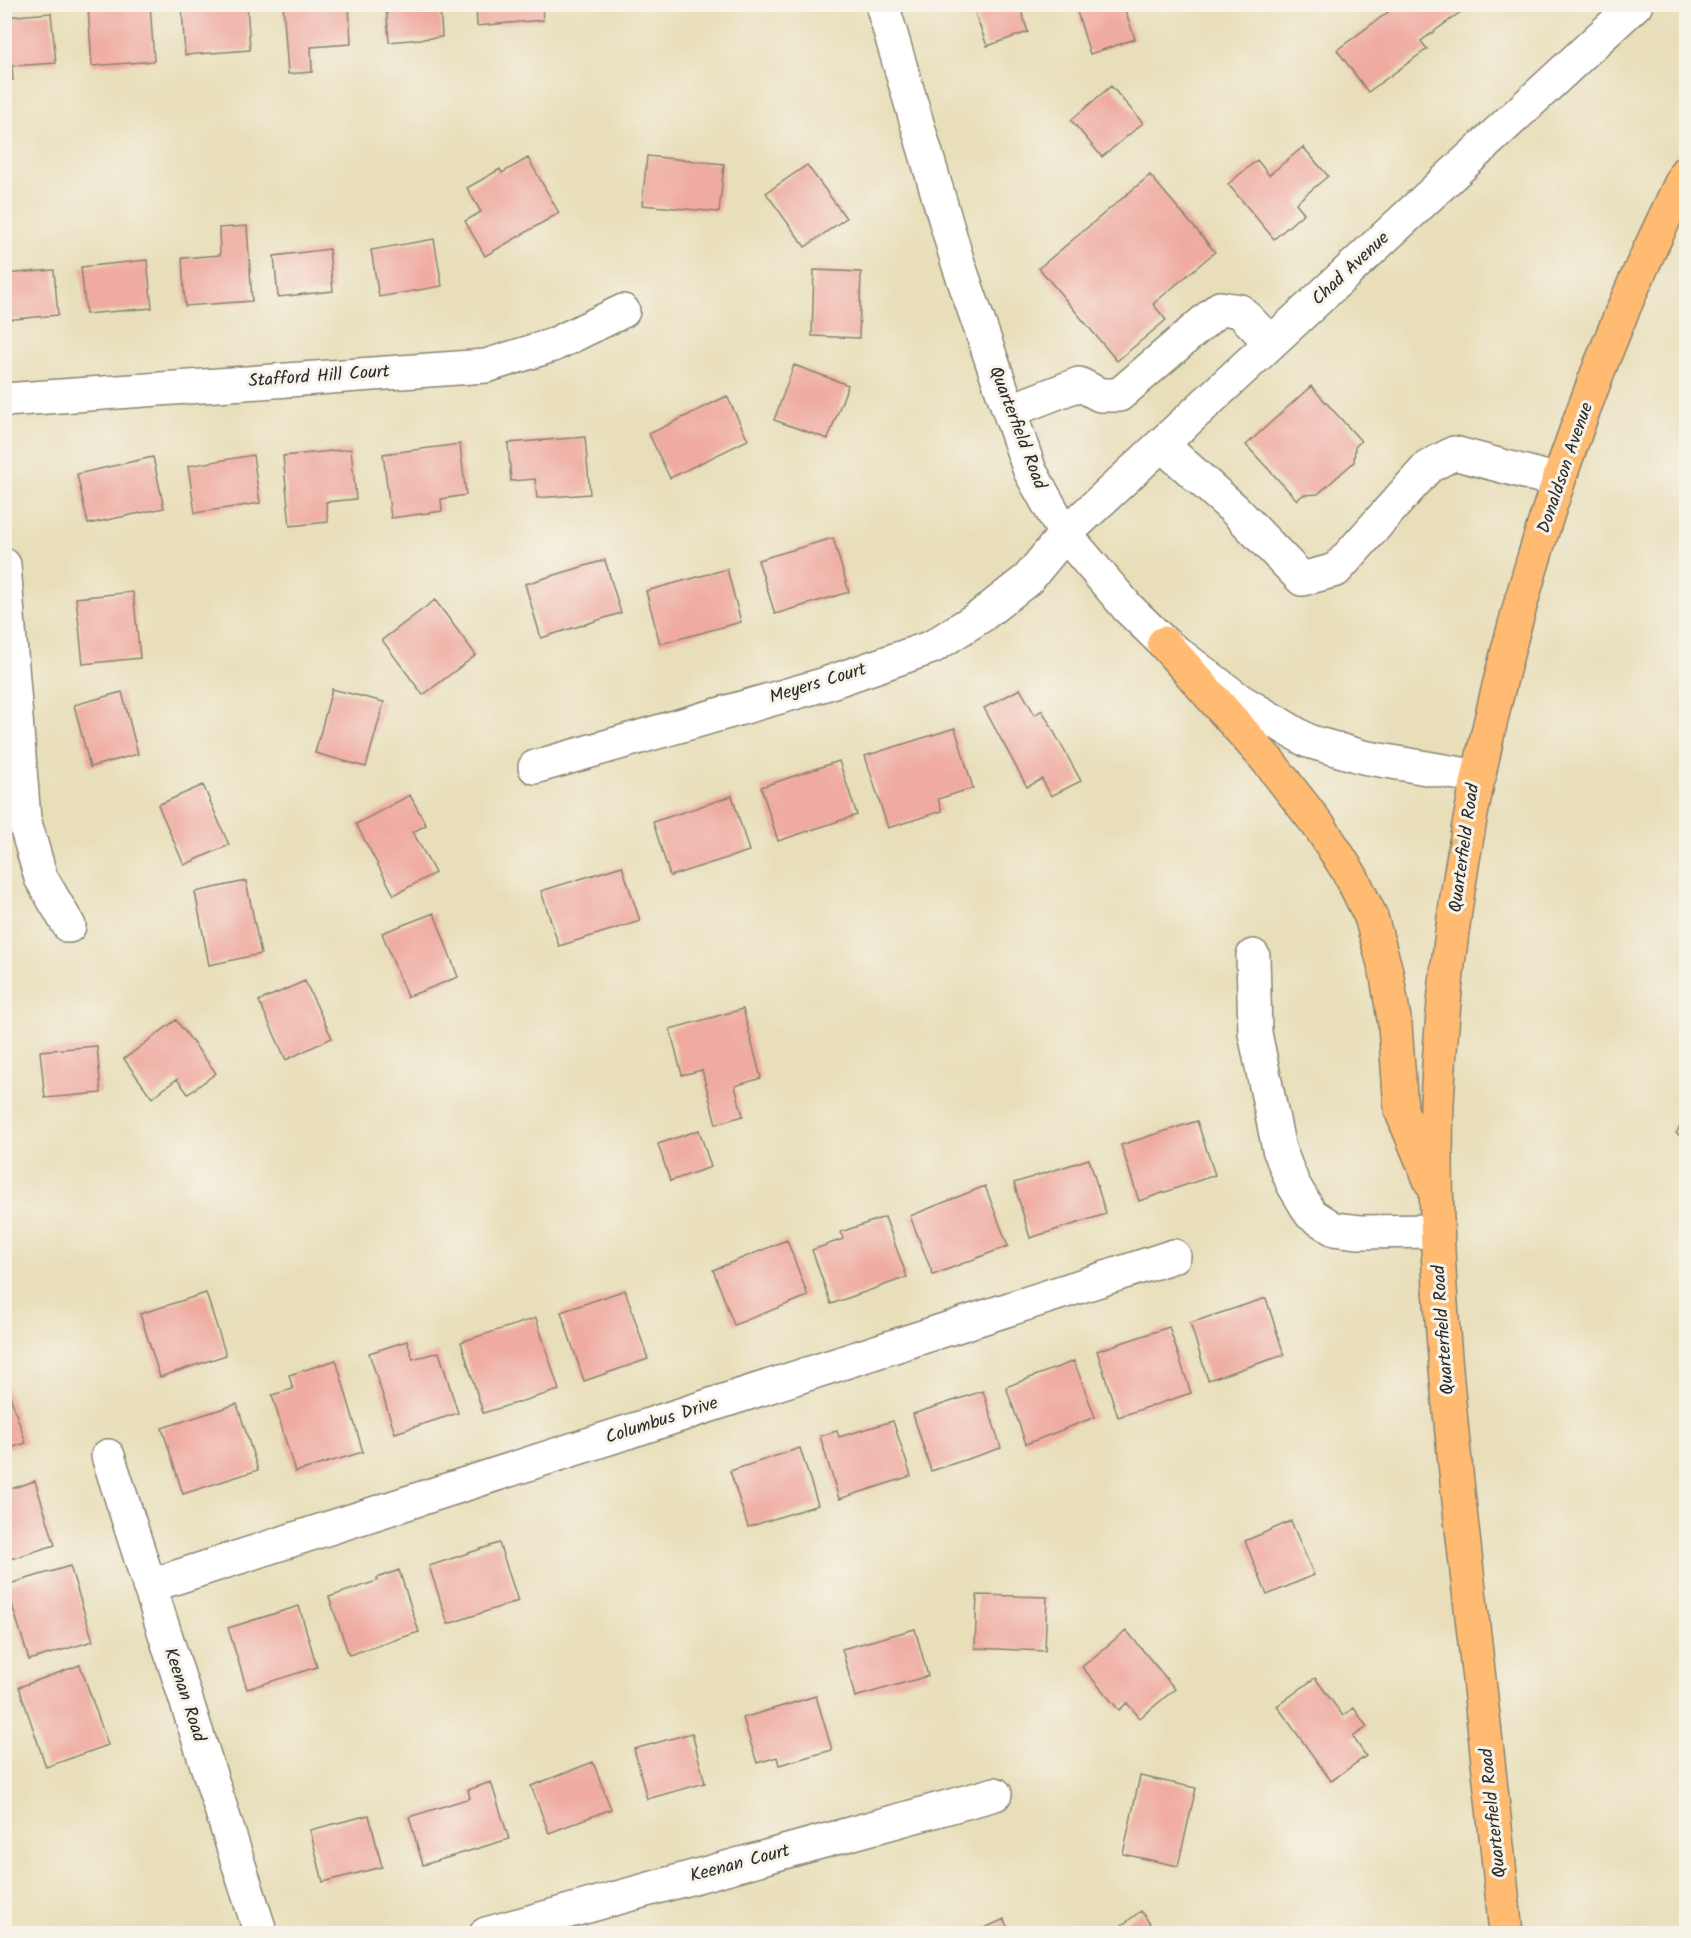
<svg xmlns="http://www.w3.org/2000/svg" width="1691" height="1938" viewBox="0 0 1691 1938" font-family="Kalam,sans-serif">
<style>
.building{fill:#efaba1}
.lines{fill:none;stroke-linecap:round;stroke-linejoin:round}
.minor-casing{stroke:#8a8472;stroke-width:36}
.major-casing{stroke:#8a8472;stroke-width:36}
.minor{stroke:#fff;stroke-width:33}
.major{stroke:#ffbb71;stroke-width:33}
.labels{text-anchor:middle;dominant-baseline:central;stroke-width:6;stroke-linejoin:round;paint-order:stroke}
.street-label{font-size:18px;fill:#2b2b2b;stroke:#f7f3e8}
</style>
<rect width="100%" height="100%" fill="#f7f3e8"/>
<filter id="ink" filterUnits="userSpaceOnUse"><feTurbulence type="fractalNoise" baseFrequency=".0167" numOctaves="2"/><feDisplacementMap in="SourceGraphic" scale="12" xChannelSelector="R" yChannelSelector="G"/><feConvolveMatrix kernelMatrix="1 2 1 2 8 2 1 2 1" color-interpolation-filters="sRGB"/></filter>
<filter id="wash" filterUnits="userSpaceOnUse"><feTurbulence type="fractalNoise" baseFrequency=".008" numOctaves="4" result="noise"/><feDisplacementMap in="SourceGraphic" scale="24" xChannelSelector="R" yChannelSelector="G"/><feGaussianBlur stdDeviation="1.35" result="paint"/><feColorMatrix in="noise" values="0 0 0 0 0 0 0 0 0 0 0 0 0 0 0 0 0 1.4 0 .05"/><feComposite in="paint" operator="in"/></filter>
<g filter="url(#wash)">
<rect width="100%" height="100%" fill="#e8deb9"/>
<g id="blocks">
<path class="building" d="M150,4L154,61L92,66L88,7Z
M247,4L250,50L185,55L182,8Z
M283,4H349L351,44L311,47L312,72L288,74Z
M386,4H440L442,37L389,42Z
M476,4H542L543,20L477,26Z
M972,4H1019L1028,32L987,46Z
M1087,4H1123L1135,39L1090,54L1076,8Z
M1399,4H1458L1462,11L1421,41L1427,49L1368,92L1337,50Z
M51,13L56,63L12,66L13,80H4V17Z
M1111,86L1143,123L1102,157L1071,120Z
M1303,147L1328,176L1296,203L1304,213L1274,239L1228,184L1257,160L1269,175Z
M647,156L724,164L719,212L642,205Z
M528,158L559,213L485,256L465,221L481,212L467,188L500,169L502,173Z
M807,165L846,218L805,247L766,193Z
M1150,175L1215,252L1153,304L1166,320L1117,361L1039,268Z
M247,226L252,301L185,306L182,258L220,255L219,228Z
M434,239L442,286L379,297L371,250Z
M329,249L333,291L278,297L274,256Z
M147,260L152,308L86,314L81,267Z
M54,270L58,315L4,320V274Z
M814,270L861,272L859,338L812,336Z
M794,365L848,385L828,439L774,420Z
M1311,386L1361,441L1355,447L1354,462L1318,494L1303,495L1297,500L1246,445Z
M727,396L748,440L670,478L649,434Z
M585,437L590,494L537,498L535,479L511,481L508,443Z
M460,444L466,495L441,499L442,511L391,518L383,454Z
M351,449L356,499L326,502L328,522L290,526L283,456Z
M253,455L260,503L195,513L188,466Z
M153,457L164,508L88,524L77,474Z
M833,538L849,592L775,614L758,560Z
M605,560L621,613L541,638L525,584Z
M727,569L741,622L660,644L646,591Z
M133,592L140,658L83,664L76,598Z
M435,600L476,655L423,695L382,640Z
M332,689L384,702L366,767L315,753Z
M1020,689L1035,715L1042,710L1081,781L1051,796L1042,779L1027,787L984,708Z
M122,692L138,754L90,767L74,705Z
M955,728L973,788L938,799L942,811L888,828L865,756Z
M839,761L857,815L778,841L761,787Z
M203,785L229,845L184,865L158,805Z
M410,795L426,825L413,832L435,873L394,895L356,824Z
M732,796L749,851L670,876L653,822Z
M622,866L640,921L559,946L541,891Z
M246,881L261,954L209,965L195,892Z
M434,913L458,977L407,997L382,933Z
M305,981L332,1038L286,1060L259,1001Z
M743,1009L761,1078L735,1086L743,1116L716,1124L702,1070L682,1075L670,1029Z
M176,1020L216,1073L188,1094L177,1079L152,1098L124,1059Z
M97,1046L101,1093L45,1098L40,1051Z
M1686,1118V1140L1676,1133Z
M1197,1121L1215,1175L1139,1201L1121,1145Z
M699,1130L711,1167L670,1181L658,1144Z
M1089,1159L1106,1214L1030,1238L1014,1183Z
M985,1186L1008,1246L933,1275L910,1216Z
M885,1217L907,1277L831,1304L812,1250L843,1239L841,1232Z
M787,1240L808,1296L734,1325L713,1270Z
M625,1290L648,1359L584,1381L561,1312Z
M206,1293L226,1355L160,1377L140,1314Z
M1266,1298L1284,1355L1208,1380L1190,1323Z
M536,1318L559,1390L483,1413L461,1342Z
M1169,1327L1191,1393L1118,1417L1097,1351Z
M407,1341L413,1359L439,1352L458,1413L395,1433L369,1353Z
M336,1360L363,1452L295,1472L272,1395L293,1389L289,1375Z
M1074,1361L1095,1417L1026,1444L1006,1387Z
M4,1378L26,1443L4,1450Z
M983,1391L1001,1448L931,1471L913,1414Z
M237,1404L258,1470L183,1494L162,1428Z
M893,1421L911,1476L839,1499L820,1436L837,1431L839,1437Z
M800,1448L818,1505L748,1527L730,1471Z
M35,1481L55,1545L4,1561V1491Z
M1291,1521L1314,1575L1267,1595L1245,1541Z
M499,1543L518,1601L448,1624L429,1566Z
M70,1566L93,1641L29,1660L6,1585Z
M399,1570L419,1632L349,1655L329,1597L377,1581V1578Z
M977,1595L1047,1597L1045,1651L975,1648Z
M299,1606L317,1667L247,1689L228,1628Z
M915,1629L928,1676L855,1697L842,1649Z
M1126,1630L1175,1689L1140,1718L1127,1703L1119,1710L1082,1667Z
M80,1665L108,1745L46,1767L19,1687Z
M1315,1678L1343,1716L1354,1708L1367,1727L1353,1737L1366,1756L1331,1781L1277,1706Z
M816,1696L832,1750L779,1765L777,1757L757,1763L743,1718Z
M692,1733L705,1783L647,1799L634,1749Z
M593,1762L611,1809L549,1833L531,1786Z
M1140,1776L1196,1788L1178,1866L1123,1854Z
M491,1782L509,1839L423,1865L409,1817L470,1798L468,1790Z
M369,1815L382,1867L323,1882L310,1830Z
M1141,1911L1157,1934H1110Z
M1004,1919L1010,1934H972Z"/>
</g>
</g>
<g filter="url(#ink)">
<use href="#blocks" fill-opacity="0" stroke="#8a8472" stroke-width="1.5"/>
<g class="lines">
<defs>
<path id="minor" d="M882,4L958,263L1030,471L1065,534L1128,608L1164,643L1239,700L1308,741L1363,757L1479,777
M4,400L486,366L553,345L623,311
M1009,411L1079,384L1100,395H1119L1220,308L1240,311L1271,343
M1162,445L1234,509L1302,579L1336,570L1428,467L1454,453L1558,481
M4,565L24,819L41,878L69,926
M535,767L822,685L932,647L981,616L1028,579L1065,534L1636,4
M1253,956L1255,1033L1279,1149L1293,1184L1311,1214L1334,1229L1360,1232L1437,1231
M108,1456L261,1934
M149,1586L1174,1256
M486,1934L995,1794"/>
<path id="major" d="M1164,643L1269,762L1322,830L1351,876L1371,917L1386,971L1395,1025L1401,1110L1431,1182
M1506,1934C1493,1801 1478,1669 1463,1537C1447,1393 1432,1248 1437,1103C1448,839 1521,554 1622,312C1642,264 1665,218 1686,172"/>
</defs>
<use href="#minor" class="minor-casing"/>
<use href="#major" class="major-casing"/>
<use href="#minor" class="minor"/>
<use href="#major" class="major"/>
</g>
</g>
<g class="labels">
<g class="street-label">
<text transform="translate(1351 269) rotate(-43)">Chad Avenue</text>
<text transform="translate(319 377) rotate(-4)">Stafford Hill Court</text>
<text transform="translate(1017 428) rotate(69)">Quarterfield Road</text>
<text transform="translate(1566 468) rotate(-71)">Donaldson Avenue</text>
<text transform="translate(818 684) rotate(-17)">Meyers Court</text>
<text transform="translate(1465 848) rotate(-82)">Quarterfield Road</text>
<text transform="translate(1444 1330) rotate(-94)">Quarterfield Road</text>
<text transform="translate(662 1421) rotate(-18)">Columbus Drive</text>
<text transform="translate(184 1695) rotate(72)">Keenan Road</text>
<text transform="translate(1494 1813) rotate(-96)">Quarterfield Road</text>
<text transform="translate(740 1864) rotate(-15)">Keenan Court</text>
</g>
</g>
<rect width="1691" height="1938" fill="none" stroke="#f7f3e8" stroke-width="24"/>
</svg>
